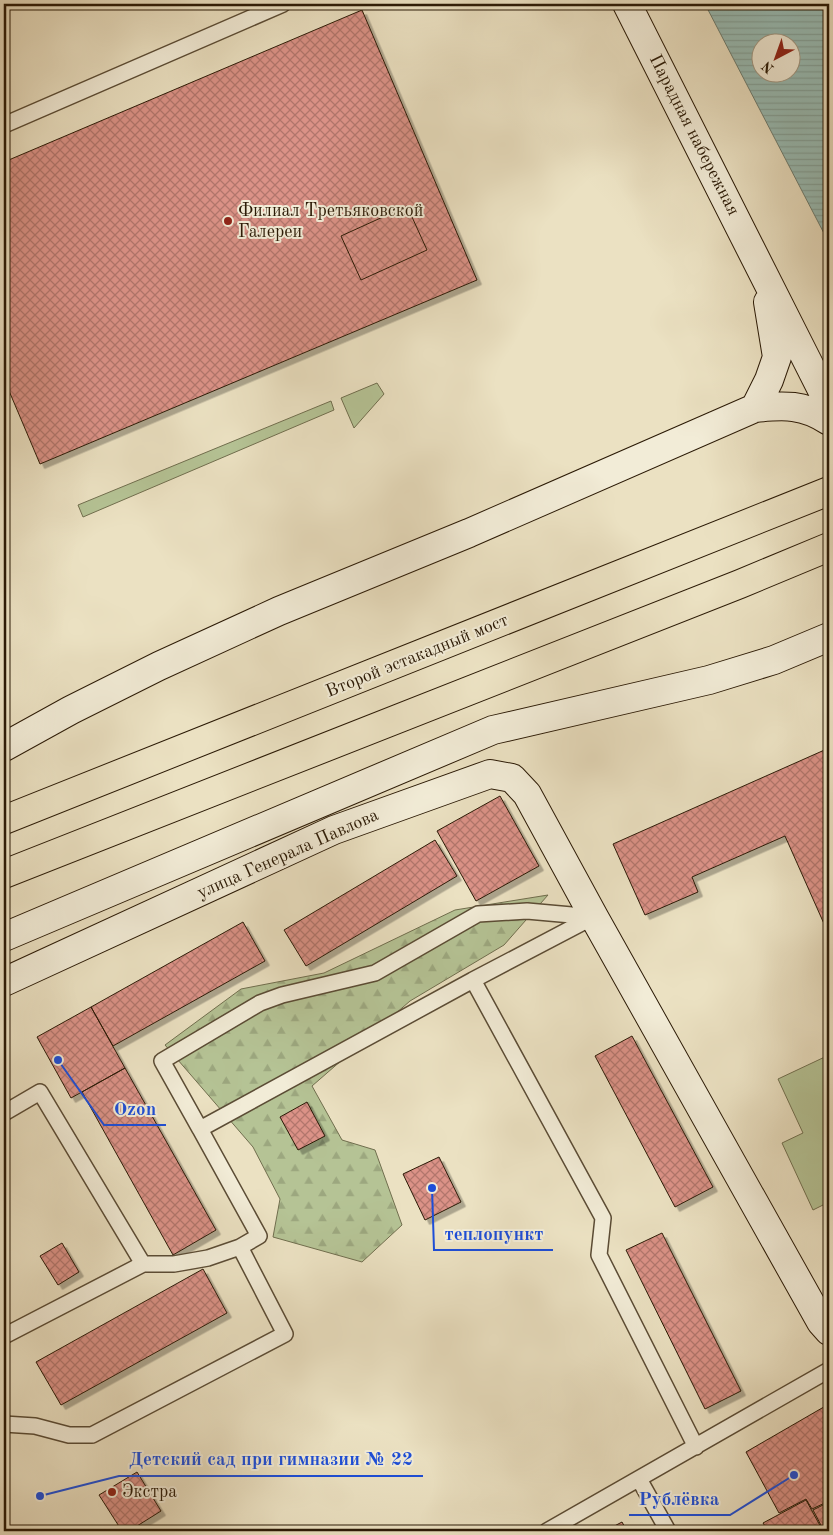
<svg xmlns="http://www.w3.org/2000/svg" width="833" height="1535" viewBox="0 0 833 1535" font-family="'Old Standard TT',serif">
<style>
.grass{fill:#b5c395;stroke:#706e4e}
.forest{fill:url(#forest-firs);stroke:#706e4e}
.water{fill:url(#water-rules);stroke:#6c7c70;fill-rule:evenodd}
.building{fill:url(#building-cross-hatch);stroke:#2b1a06;filter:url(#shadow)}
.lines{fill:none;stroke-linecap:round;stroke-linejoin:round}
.lane-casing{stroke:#5b4c35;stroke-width:18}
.secondary-casing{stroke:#2b1a06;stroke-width:30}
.primary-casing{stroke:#2b1a06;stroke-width:30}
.lane{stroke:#f2ecd7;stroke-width:15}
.secondary{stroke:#f2ecd7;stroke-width:28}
.primary{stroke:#ebe1c2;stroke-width:28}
.poi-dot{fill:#8f2418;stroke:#f2ecd7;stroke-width:2}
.labels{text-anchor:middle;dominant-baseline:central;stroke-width:4;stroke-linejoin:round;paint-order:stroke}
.street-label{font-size:18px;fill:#2b1a06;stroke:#f2ecd7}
.poi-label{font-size:18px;fill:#2b1a06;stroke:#f2ecd7;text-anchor:start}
.leader{fill:none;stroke:#1d4ed8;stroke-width:2}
.callout-dot{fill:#1d4ed8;stroke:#f2ecd7;stroke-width:2}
.callout-label{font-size:19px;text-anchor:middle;font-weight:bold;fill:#1d4ed8;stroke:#f2ecd7;stroke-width:4;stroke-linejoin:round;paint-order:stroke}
</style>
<defs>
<pattern id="forest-firs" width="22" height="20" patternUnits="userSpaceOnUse" patternTransform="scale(1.25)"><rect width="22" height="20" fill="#b5c395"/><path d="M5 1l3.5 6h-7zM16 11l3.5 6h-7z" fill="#9ca77f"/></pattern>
<pattern id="water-rules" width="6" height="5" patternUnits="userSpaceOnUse" patternTransform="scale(1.25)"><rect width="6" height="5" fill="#98bdb6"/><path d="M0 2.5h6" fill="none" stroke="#83a29b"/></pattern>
<pattern id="building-cross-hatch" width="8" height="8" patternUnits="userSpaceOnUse" patternTransform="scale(1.25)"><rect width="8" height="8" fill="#db9287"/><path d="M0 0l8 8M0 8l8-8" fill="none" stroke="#b2766c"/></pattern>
<filter id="shadow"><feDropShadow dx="4.5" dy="4.5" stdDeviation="0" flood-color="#0004"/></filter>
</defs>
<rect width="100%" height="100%" fill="#ebe1c2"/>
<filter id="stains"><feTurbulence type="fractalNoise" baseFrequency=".004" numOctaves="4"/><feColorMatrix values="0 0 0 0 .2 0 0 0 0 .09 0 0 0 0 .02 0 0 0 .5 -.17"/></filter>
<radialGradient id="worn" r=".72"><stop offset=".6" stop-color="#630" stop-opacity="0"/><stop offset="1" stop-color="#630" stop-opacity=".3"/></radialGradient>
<path class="grass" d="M377,383L384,394L354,428L341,398Z
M331,401L334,410L83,517L78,505Z
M829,1055V1202L813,1210L782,1143L803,1133L778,1079Z"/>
<path class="forest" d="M548,895L504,945L410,1001L312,1086L342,1140L375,1150L402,1225L362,1262L273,1237L280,1199L253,1147L165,1045L241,989L324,973L455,910Z"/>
<path class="water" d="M705,4H829V243ZM760,42H790V72H760Z"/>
<path class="building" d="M362,10L477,280L40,464L4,379V162Z
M407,206L427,250L361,280L341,236Z
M829,748V935L785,836L692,877L698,892L645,915L613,844Z
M500,796L539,866L476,901L437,831Z
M435,840L457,876L306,966L284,930Z
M243,922L265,961L113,1046L91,1007Z
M91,1007L125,1068L71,1098L37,1037Z
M632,1036L713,1187L675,1207L595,1056Z
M125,1068L216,1230L173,1255L82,1092Z
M307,1102L325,1136L298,1150L280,1117Z
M439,1157L461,1202L425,1220L403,1174Z
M662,1233L741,1391L705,1409L626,1250Z
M62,1243L79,1272L58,1285L40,1256Z
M203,1269L227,1313L61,1405L36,1362Z
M829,1404V1501L812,1509L806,1499L779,1513L746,1452Z
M137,1472L161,1511L129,1531H122L99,1495Z
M806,1500L823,1531H768L763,1523Z
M829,1502V1531H824L813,1510Z
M622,1522L627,1531H605Z"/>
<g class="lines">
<defs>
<path id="lane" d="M4,125L283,4
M473,980L593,917
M4,1113L40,1092L143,1264
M200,1129L162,1061L260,1003L282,995L375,973L478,914L527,911L594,917
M4,1336L143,1264H174L208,1258L240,1247L259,1236L200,1129L473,980L603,1218L599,1255L696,1447
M4,1424L35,1426L69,1435H92L285,1334L240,1247
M639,1479L668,1531
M547,1531L829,1370"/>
<path id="secondary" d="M627,4L829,404
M755,408L769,380L777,357L768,302
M4,747L71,710L159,666L279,611L469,533L755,408C784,405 804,404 829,421
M4,937L493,730L709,680L774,660L829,637
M4,982L334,830L490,774L512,778L527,794L594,917L821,1322L829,1331"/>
<path id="primary" d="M4,820L829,491
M4,874L740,584L829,547"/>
</defs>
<use href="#lane" class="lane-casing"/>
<use href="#secondary" class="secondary-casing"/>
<use href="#primary" class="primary-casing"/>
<use href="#lane" class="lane"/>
<use href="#secondary" class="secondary"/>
<use href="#primary" class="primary"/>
</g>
<g class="poi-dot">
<circle cx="228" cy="221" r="5"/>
<circle cx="112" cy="1492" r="5"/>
</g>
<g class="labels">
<g class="street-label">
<text transform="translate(694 135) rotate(63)">Парадная набережная</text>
<text transform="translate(417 656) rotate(-22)">Второй эстакадный мост</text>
<text transform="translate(288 854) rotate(-24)">улица Генерала Павлова</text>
</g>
<g class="poi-label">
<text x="238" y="211">Филиал Третьяковской<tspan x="238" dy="21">Галереи</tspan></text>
<text x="122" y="1492">Экстра</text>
</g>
</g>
<path class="leader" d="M58 1060L104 1125H166M432 1188L434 1250H553M40 1496L119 1476H423M794 1475L730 1515H629"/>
<g class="callout-dot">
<circle cx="58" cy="1060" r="5"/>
<circle cx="432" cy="1188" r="5"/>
<circle cx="40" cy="1496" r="5"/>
<circle cx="794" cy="1475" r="5"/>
</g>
<g class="callout-label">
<text x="135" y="1115">Ozon</text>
<text x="494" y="1240">теплопункт</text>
<text x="271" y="1465">Детский сад при гимназии № 22</text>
<text x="679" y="1505">Рублёвка</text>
</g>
<rect width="833" height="1535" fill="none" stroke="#ebe1c2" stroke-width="20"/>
<rect x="5" y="5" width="823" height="1525" fill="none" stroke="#2b1a06" stroke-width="2.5"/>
<rect x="10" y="10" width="813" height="1515" fill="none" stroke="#2b1a06"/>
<g transform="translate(776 58) rotate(221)"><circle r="24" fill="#f2ecd7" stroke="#a29883"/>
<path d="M0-4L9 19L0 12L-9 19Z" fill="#8f2418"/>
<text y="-8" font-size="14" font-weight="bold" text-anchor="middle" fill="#2b1a06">N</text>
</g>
<rect width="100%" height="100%" filter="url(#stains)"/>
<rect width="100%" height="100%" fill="url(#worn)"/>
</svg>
